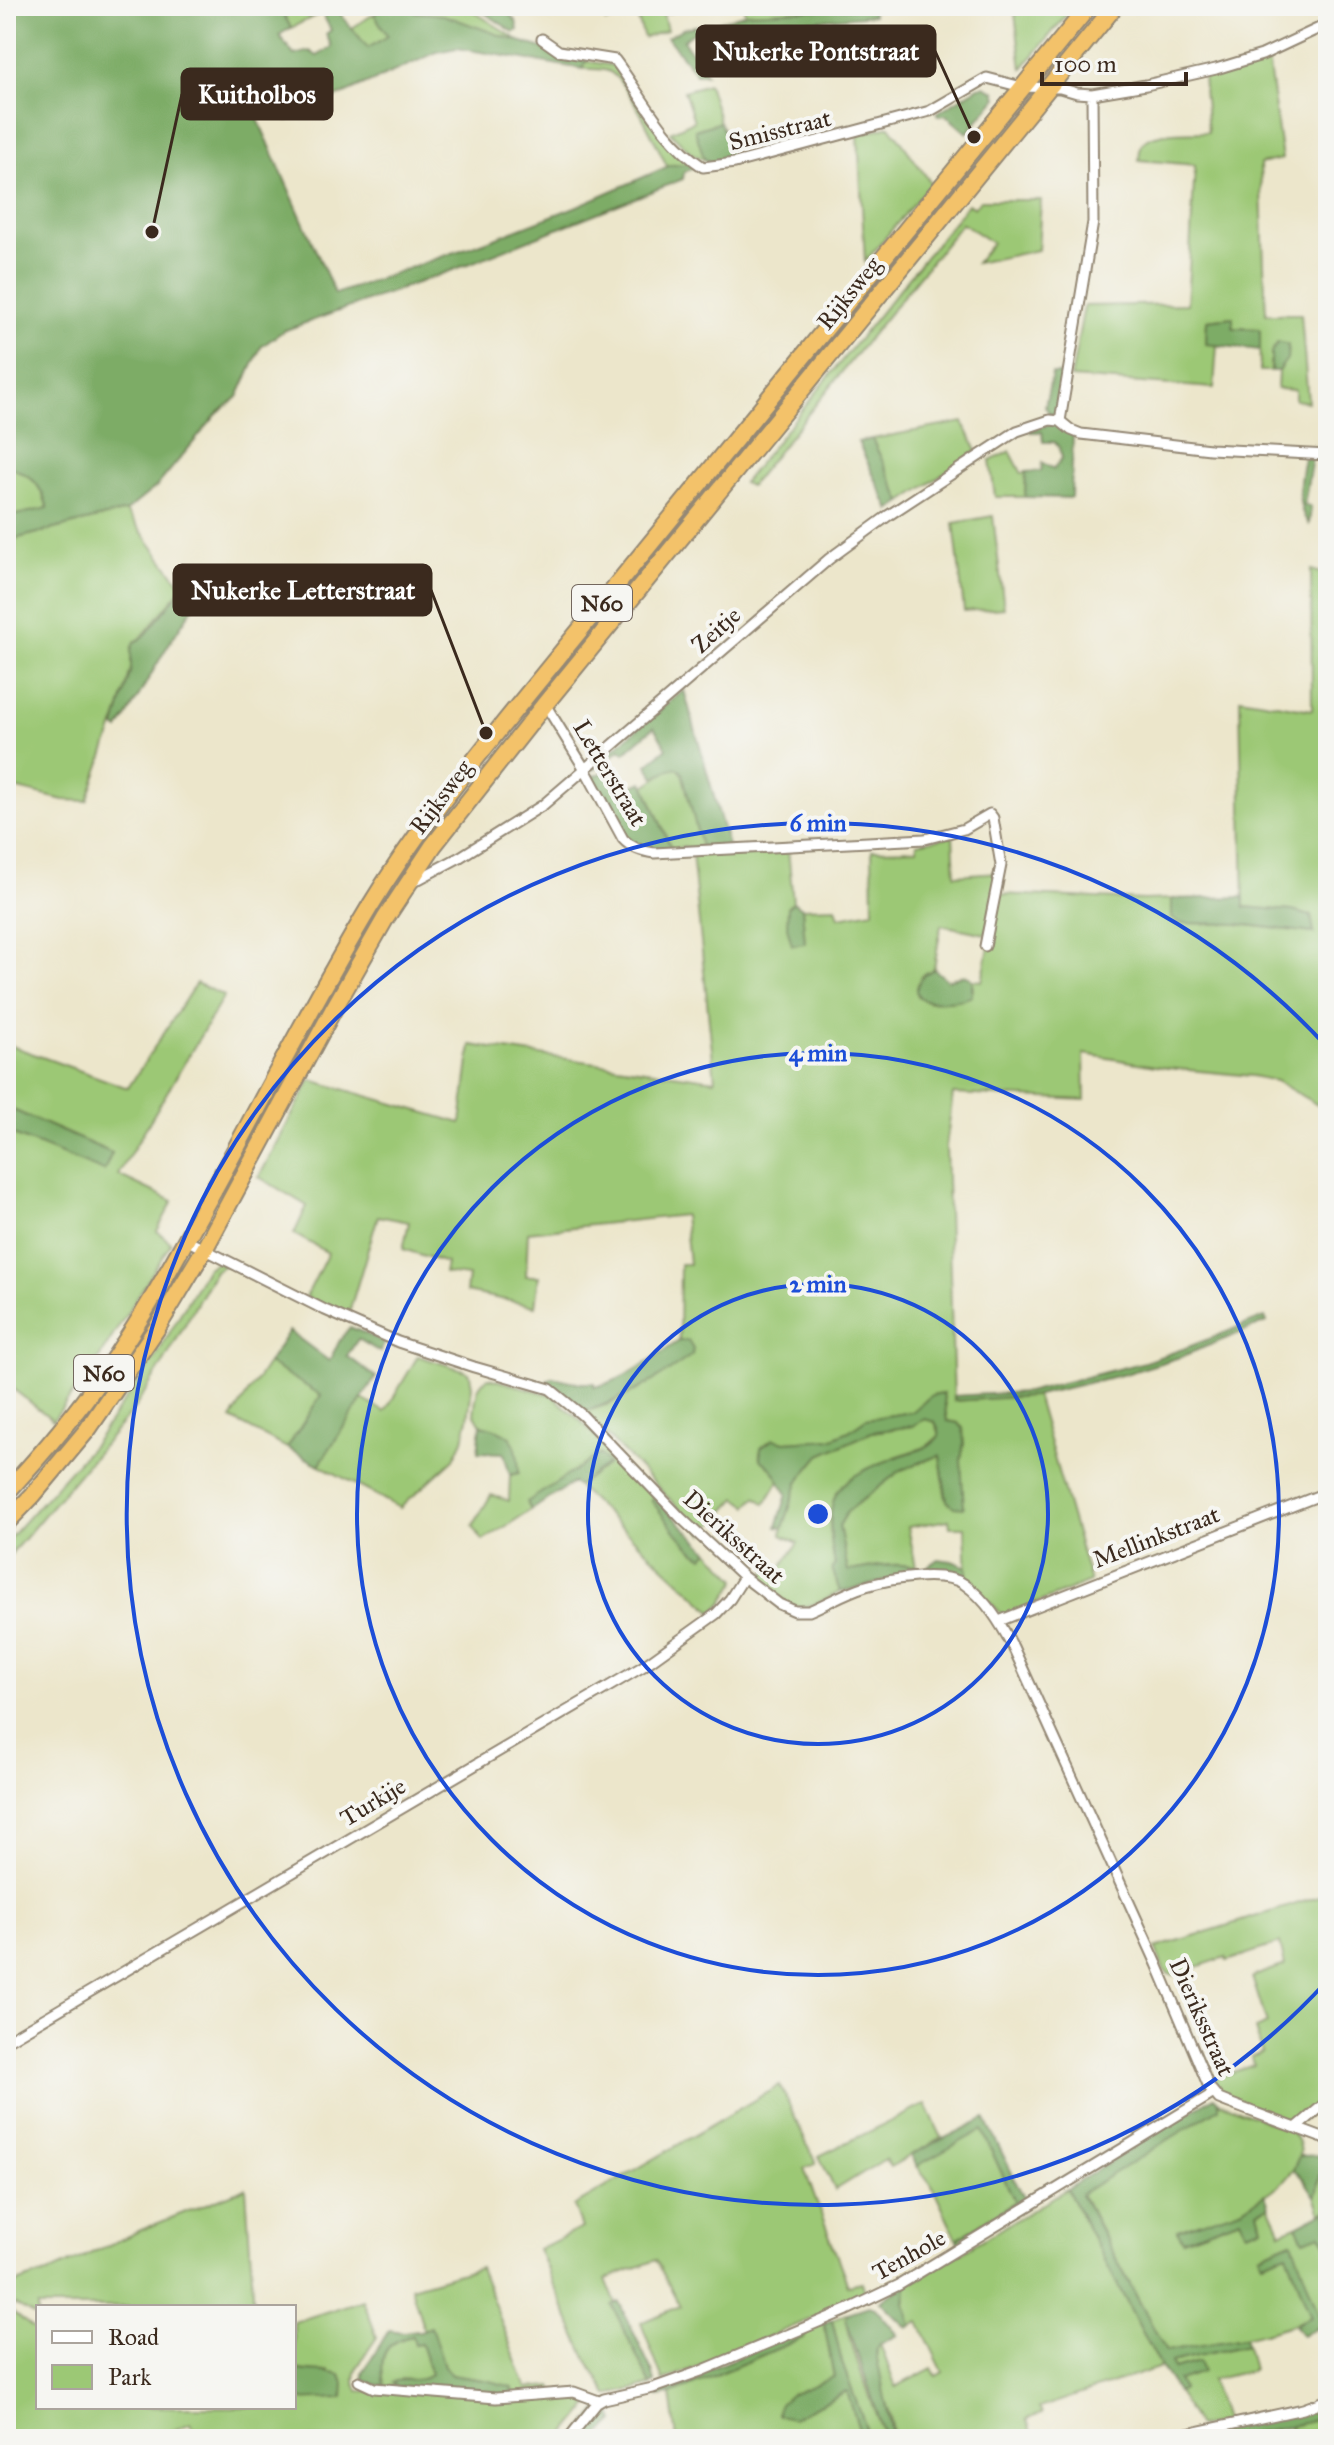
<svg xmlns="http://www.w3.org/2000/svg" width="1334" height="2445" viewBox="0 0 1334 2445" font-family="'IM FELL Great Primer',serif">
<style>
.green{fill:#9cc875;stroke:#6c794a;stroke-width:2}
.forest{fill:#7dac66;stroke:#5c6b42;stroke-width:2}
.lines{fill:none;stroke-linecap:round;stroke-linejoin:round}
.minor-casing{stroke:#948874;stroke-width:13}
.trunk-casing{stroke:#948874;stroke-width:20}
.minor{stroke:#fff;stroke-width:9}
.trunk{stroke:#f3c26a;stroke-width:16}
.ring{fill:none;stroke:#1d4ed8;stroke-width:4}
.labels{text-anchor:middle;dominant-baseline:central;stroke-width:8;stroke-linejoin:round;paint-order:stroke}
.shield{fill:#f6f6f2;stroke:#73675e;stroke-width:2}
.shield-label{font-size:22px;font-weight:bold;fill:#3b2a1e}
.street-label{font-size:24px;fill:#3b2a1e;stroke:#f6f6f2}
.centre{fill:#1d4ed8;stroke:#f6f6f2;stroke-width:4}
.ring-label{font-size:24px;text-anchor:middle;font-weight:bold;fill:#1d4ed8;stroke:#f6f6f2;stroke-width:8;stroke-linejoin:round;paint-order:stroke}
.leader{fill:none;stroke:#3b2a1e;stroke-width:3}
.callout-dot{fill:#3b2a1e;stroke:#f6f6f2;stroke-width:3}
.callout{fill:#3b2a1e;stroke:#3b2a1e;stroke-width:3}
.callout-label{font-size:26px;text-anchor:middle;font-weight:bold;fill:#fff}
</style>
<rect width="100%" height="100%" fill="#f6f6f2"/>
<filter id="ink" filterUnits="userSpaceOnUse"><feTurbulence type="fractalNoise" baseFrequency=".0125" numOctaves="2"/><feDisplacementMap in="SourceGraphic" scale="16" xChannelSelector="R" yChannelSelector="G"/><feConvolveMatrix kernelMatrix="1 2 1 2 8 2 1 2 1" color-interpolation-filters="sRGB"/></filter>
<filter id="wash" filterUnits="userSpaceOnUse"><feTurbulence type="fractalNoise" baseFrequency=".006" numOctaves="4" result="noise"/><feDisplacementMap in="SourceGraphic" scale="32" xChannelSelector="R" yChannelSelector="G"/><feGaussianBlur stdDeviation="1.8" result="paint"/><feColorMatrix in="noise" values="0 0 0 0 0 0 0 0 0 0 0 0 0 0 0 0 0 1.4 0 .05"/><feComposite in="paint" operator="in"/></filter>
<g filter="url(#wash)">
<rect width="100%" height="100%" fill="#ece6cb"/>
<path class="green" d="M279,6H306L315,16L291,28Z
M410,6H465L518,40C481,32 455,15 415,12Z
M599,6H694L663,14L667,30L644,38L636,13L606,22Z
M742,6H872V7L746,13Z
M1014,6H1074L1022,69Z
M374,14L388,36L368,48L352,28Z
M1268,60L1282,159L1260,164L1266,314H1301L1308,402L1295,400V390L1277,389L1278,371L1282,367L1270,362L1271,371H1260L1259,329L1233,328L1232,317L1207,320L1206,343L1217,345L1214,388L1071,378L1084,306L1187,304L1195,165L1139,160C1140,155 1139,151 1141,147C1147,129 1192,133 1208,132L1203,77Z
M586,61L615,66L650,119L694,164L667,166C657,146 627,79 608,71C601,68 591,69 583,69Z
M708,84L720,122L695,130L707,161L692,154L670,132L694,121L684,91Z
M890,126L931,183L865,262L858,134Z
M980,200H1041L1038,250L976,263L992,243L962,223L750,486L743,483L968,204L974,208Z
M963,422L977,451L902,502L872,439Z
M1010,451L1022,474L1026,472L1025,497H995L990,461Z
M6,465C31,475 40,482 48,509L6,517Z
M126,511L183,587L131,650V669L123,701L87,801L63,800L6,786V541Z
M993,516L1004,608L964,611L954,523Z
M1311,570L1328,575V1111L1276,1081L1252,1076L1167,1068L1084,1054L1085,1100L953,1094L946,1146L954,1401L1036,1395L1090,1582L1007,1615L1002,1614L967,1580L965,1527H950L949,1520L908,1527L916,1567C893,1562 872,1566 848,1572L839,1526L847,1512L901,1470L940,1455L945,1493L961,1460L964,1442L958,1423L947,1421L943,1393L932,1395L912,1412L866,1419L849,1431L831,1439L785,1442L773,1439C765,1444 758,1449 760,1459L778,1473L780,1479L765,1504L756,1497L748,1506L737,1498L704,1534L584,1412L612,1403L688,1341H679L680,1264H689L684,1215L528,1232L526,1276H539L535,1306L466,1292L468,1276L444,1273L446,1263L403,1249L409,1222L378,1216L348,1316L306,1297L328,1253L294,1234L307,1206L259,1177L311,1080L461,1123L471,1045L715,1080L692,854L788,849L793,902L788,907L805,943L802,908L836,907L839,917L873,911L872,850L917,849V843L953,836L955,875L998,872L986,934L941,925L934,969L922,975L917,996L929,1002L973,991L972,980L982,981L1000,894L1144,900L1172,899V911L1179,923L1238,924L1314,933L1311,916L1292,911L1244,907L1240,698L1312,710Z
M678,768C692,782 697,827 701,847L671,848L645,786L669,770Z
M196,983L224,996L118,1175L173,1201L157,1231L171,1243L99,1358L53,1420L8,1385L6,1387V1132L103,1170L112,1153L6,1107V1044L128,1088Z
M216,1262L225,1265L215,1271L164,1362L134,1409L6,1560V1542L93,1445L158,1353L206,1269Z
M418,1356L466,1371L470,1375L472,1386L468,1419L463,1440L454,1459L400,1508L319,1465L362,1399L385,1412Z
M268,1363L321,1395L287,1448L231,1419Z
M489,1378L552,1395L581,1421L654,1497L651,1500L694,1551L703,1556L709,1551L736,1579L735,1583L722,1603L713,1612L577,1486L608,1465L600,1454L527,1503L531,1510L483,1541L473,1526L491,1495L509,1501L510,1475L519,1473L510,1436L481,1425L474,1413C476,1400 476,1382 489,1378Z
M925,1419L935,1422L940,1435L926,1447L895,1457L832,1510L830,1527L835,1566L832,1568L840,1592C796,1615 794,1611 756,1582L772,1565L780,1569L798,1543L782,1535L783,1528L798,1481L820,1455L872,1432L912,1426Z
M1328,1894V2098L1303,2120L1288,2121L1222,2095L1211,2079L1254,2065L1252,2057L1262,2053L1255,2029L1267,2024L1252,1977L1285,1965L1280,1943L1227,1961L1226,1957L1173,1975L1169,1974L1164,1970L1155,1948Z
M780,2085L816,2164L804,2168L848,2285L862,2282L866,2296L663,2381L641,2323L680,2306L656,2260L606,2279L616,2304L613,2306L651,2385L608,2395L586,2358L538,2249L582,2228L574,2206Z
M1219,2102L1291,2131C1320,2165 1268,2195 1243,2208C1223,2219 1198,2222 1177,2231L1183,2240L1240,2219L1246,2232L1262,2227L1258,2211L1269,2206L1281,2232L1297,2226L1304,2240L1321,2233L1328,2246V2314L1320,2317L1291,2241L1259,2255L1262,2262L1287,2253L1311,2317C1266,2337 1214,2343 1166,2351L1081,2193L1219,2108Z
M926,2104L942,2138L890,2167L885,2159L835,2190L819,2156Z
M982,2129L1015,2202L957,2239L931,2184L917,2166Z
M1323,2162H1328V2210L1321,2213L1315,2196L1318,2190Z
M246,2188L254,2307H38V2318L14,2304L10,2310L38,2332V2407H294V2400L316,2398L329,2371L312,2373L294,2369V2322L363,2300L377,2337C368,2352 346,2375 359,2391L572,2395L590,2402L589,2406L562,2439H198L191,2423L153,2439H6V2286L53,2271L141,2230Z
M1067,2189L1161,2367L1039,2408L1042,2414L1026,2419L1035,2439H893C894,2408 870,2376 878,2345L880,2344L896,2387L932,2368L936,2376L943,2372L919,2322L911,2326L905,2304L907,2285Z
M480,2267L527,2388L553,2386L555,2391L512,2396L513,2388L490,2381L451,2375L444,2366L431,2328L424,2330L411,2287Z
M848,2313C842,2331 878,2417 886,2439H870L842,2363L832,2320Z
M824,2323L834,2377L790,2395L792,2418L847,2391L862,2439H677L671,2394L805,2337L803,2331Z
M413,2336L421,2344L431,2374C423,2382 411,2380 401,2379L396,2386H384C379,2358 382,2342 413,2336Z
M1247,2345L1253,2370L1211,2380L1225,2422L1198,2427L1177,2392L1182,2389L1178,2381L1198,2362L1174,2369L1170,2362Z
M1328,2415V2439H1291L1289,2426L1308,2422Z"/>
<path class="forest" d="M6,6H279L291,28L279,35L294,55L310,51L317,56L332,47L326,34L331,30L322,13L315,16L306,6H334L368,48L388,36L374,14L385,6H410L415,12L444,15L502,36L586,61L583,69L457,48L437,52L287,120L270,83L246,92L335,294L484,242L575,207L671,165L694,164V167L684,172L683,179L453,270L283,331L261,347L238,397L217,414L157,486L126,511L6,541V517L48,508C40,482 31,475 6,465Z
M474,6H501L516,21L518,30L514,32Z
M872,7L873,15L697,31L683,40L706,74H696L667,37L684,28L715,23L746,13Z
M984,86L995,91L997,98L967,133L946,115L938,116L937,113L979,87Z
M720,122L735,161C725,162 712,166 704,158L695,130Z
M1233,317V328L1260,329V350L1206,344L1207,320Z
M1278,342L1288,345L1287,359L1278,371H1271V352Z
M1052,374H1063L1057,412L1050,415L1045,406Z
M1054,423L1073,435L1071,498L1025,497L1026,472L1041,471L1042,463L1054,469L1062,458L1059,447L1054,442H1043L1042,432H1030V430Z
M872,439L902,502L890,510L858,442Z
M1304,457H1312L1304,505L1311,507L1309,524C1294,506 1300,478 1304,457Z
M194,579L200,581L205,589L167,647L119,730L115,727L131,669V650L134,642L144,637L183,587Z
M684,690L728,846L701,847L682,772L678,768L669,770L655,777L647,765L667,748L654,727L624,753L621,749L593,770L592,767Z
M612,770L623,790L643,782L671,848H644L626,839L592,776Z
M1244,897V907L1292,911L1311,916L1314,933L1238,924L1179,923L1172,918V899Z
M793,902L802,908L805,943L792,945L787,927L788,907Z
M934,969L947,980C958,978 963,970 972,980V996C964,1001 934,1003 925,1000C918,998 919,997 916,991C919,978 922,975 934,969Z
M6,1107L112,1153L104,1171L6,1132Z
M1265,1317L1267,1322L1180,1357L1125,1374L1033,1396L954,1401V1396L1027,1392L1145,1362L1183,1349Z
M350,1327L385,1342L380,1352L358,1339L347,1356L376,1377L319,1465L287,1448L321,1395L268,1363L289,1331L329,1361L340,1340Z
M679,1341H688L693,1349L692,1355C654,1382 629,1397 584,1412L560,1390L549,1384L548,1380L553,1377L580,1383H594V1387C625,1381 652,1358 679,1341Z
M943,1393L947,1421L958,1423L963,1428L964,1442L961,1460L964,1508L954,1507L947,1501L940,1455L901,1470L847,1512L839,1526L848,1571C872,1568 892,1562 916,1567L919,1573L840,1592L832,1568L835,1565C831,1547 826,1508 838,1491C849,1474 878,1464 897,1457C909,1452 928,1450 937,1439C942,1433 938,1428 935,1422L925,1419L912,1426L872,1432L820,1455L798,1482L783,1528L777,1527L787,1494C774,1476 781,1474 760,1459L761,1448L773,1439L785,1442L831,1439L849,1431L866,1419L912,1412L932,1395Z
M481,1425C515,1433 517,1441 519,1473L510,1475L504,1453L478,1452Z
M600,1454L608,1464L577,1486L573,1483L531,1510L527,1502Z
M654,1497L709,1551L703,1557C682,1544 666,1519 651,1500Z
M938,1559L952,1561L967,1567V1580L947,1572H930L928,1566Z
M1214,2097L1219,2102V2108L1081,2194L1166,2351L1244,2338L1247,2345L1171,2362L1174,2369L1199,2362L1203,2372L1178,2380L1182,2389L1177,2392L1161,2367L1067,2189Z
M985,2118L1028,2206L959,2247L957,2239L1015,2202L982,2130L917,2166L911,2155Z
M1328,2155V2162H1322L1318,2190L1315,2196L1303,2178L1293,2170L1299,2156Z
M1265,2194L1269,2206L1258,2211L1262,2227L1246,2232L1240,2219L1183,2240L1177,2230L1243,2208Z
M1328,2210V2246L1321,2234L1304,2240L1297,2226Z
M1292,2241L1320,2317L1328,2330V2345L1316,2327L1302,2336L1294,2325L1311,2317L1287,2253L1262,2262L1259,2255Z
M907,2285L905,2304L911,2326L907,2328L880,2301Z
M619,2302L652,2371L655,2382L651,2385L612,2305Z
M869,2306L875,2308L898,2335L878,2345L876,2353L893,2439H886L846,2319L848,2313Z
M832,2320L842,2363L870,2439H862L847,2391L792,2418L778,2415L779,2405L790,2395L834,2377L824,2323Z
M431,2327L444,2366L451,2375L490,2381L513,2387L512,2396L396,2386L392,2382C405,2377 421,2384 431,2374L421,2344L415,2345L412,2336C382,2342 379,2358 384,2386L372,2384L363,2379V2373L389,2330L404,2332L416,2330L417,2332Z
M803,2331L805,2337L671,2394L658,2396L657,2390Z
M294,2369C311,2373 325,2370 340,2375L344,2383L343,2398L294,2400Z
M614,2400L618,2408L611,2412L615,2421L596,2439H573L604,2404Z
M1328,2403V2415L1308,2422L1227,2439H1181Z"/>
</g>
<g filter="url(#ink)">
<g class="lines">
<defs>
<path id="minor" d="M542,39L559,51L615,60C643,97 662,140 703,167L735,163L930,111L987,78L1022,87L1060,88L1077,93L1092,94L1146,85L1216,69L1262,55L1328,24
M1092,94L1093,222L1060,421L1071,430L1081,434L1210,449L1328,455
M545,704L586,771L623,839C631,848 642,851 654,853L925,839L964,829L990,814L993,818L1001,865L985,946
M413,882L460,857L543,805L829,559L889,515L1017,431L1050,420L1060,421
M186,1240L325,1310L398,1342L474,1367L550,1389L582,1415L681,1518L744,1577L779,1604L795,1611H809C828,1603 846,1592 866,1586C890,1579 942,1570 964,1584C986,1599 1001,1624 1013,1647L1157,1964L1209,2087L1219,2099L1229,2103L1328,2140
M999,1621L1328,1492
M6,2041L642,1667L716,1614L730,1599L744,1577
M1296,2128L1328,2101
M359,2381L374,2388L496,2398L574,2392L599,2401
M568,2439L597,2403L604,2399L653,2388L701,2371L847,2310L899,2285L1214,2093
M1164,2439L1303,2409L1328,2400"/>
<path id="trunk" d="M6,1493C40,1456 73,1418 102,1376C142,1320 175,1260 208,1200C262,1102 312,1003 369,908C410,840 459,779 509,717L1089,6
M6,1523L33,1495L88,1429L157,1328L204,1250L333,1010L385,919L433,846L545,704L1115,6"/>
</defs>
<use href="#minor" class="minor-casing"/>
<use href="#trunk" class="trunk-casing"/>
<use href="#minor" class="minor"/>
<use href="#trunk" class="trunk"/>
</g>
</g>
<g class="ring">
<circle cx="818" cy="1514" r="230"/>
<circle cx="818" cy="1514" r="461"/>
<path d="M1327 1981A691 691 0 1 1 1327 1047"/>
</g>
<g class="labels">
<g class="shield">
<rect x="572" y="585" width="60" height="36" rx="6"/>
<rect x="74" y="1355" width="60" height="36" rx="6"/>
</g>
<g class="shield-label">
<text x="602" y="603">N60</text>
<text x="104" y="1373">N60</text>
</g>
<g class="street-label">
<text transform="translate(780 130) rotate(-14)">Smisstraat</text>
<text transform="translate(849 293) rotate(-51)">Rijksweg</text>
<text transform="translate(716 630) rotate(-42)">Zeitje</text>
<text transform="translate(610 773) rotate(59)">Letterstraat</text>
<text transform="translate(441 797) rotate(-53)">Rijksweg</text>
<text transform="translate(734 1537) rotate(42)">Dieriksstraat</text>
<text transform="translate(1156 1537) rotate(-21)">Mellinkstraat</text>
<text transform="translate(373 1802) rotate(-31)">Turkije</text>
<text transform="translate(1202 2017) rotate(66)">Dieriksstraat</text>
<text transform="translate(909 2255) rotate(-29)">Tenhole</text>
</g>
</g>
<circle cx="818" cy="1514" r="12" class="centre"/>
<g class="ring-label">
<text x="818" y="831">6 min</text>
<text x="818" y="1061">4 min</text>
<text x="818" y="1292">2 min</text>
</g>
<path class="leader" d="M974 137L935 51M152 232L182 94M486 733L431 590"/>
<g class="callout-dot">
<circle cx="974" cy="137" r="8"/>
<circle cx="152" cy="232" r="8"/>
<circle cx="486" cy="733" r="8"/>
</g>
<g class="callout">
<rect x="697" y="26" width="238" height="50" rx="8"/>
<rect x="182" y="69" width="150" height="50" rx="8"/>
<rect x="174" y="565" width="257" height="50" rx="8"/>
</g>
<g class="callout-label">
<text x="816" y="60">Nukerke Pontstraat</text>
<text x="257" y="103">Kuitholbos</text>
<text x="303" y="599">Nukerke Letterstraat</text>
</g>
<rect width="1334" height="2445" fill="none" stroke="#f6f6f2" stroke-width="32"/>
<rect x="36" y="2305" width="260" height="104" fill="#f6f6f2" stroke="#aba49d" stroke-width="2"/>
<rect x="52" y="2331" width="40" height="12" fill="#ffffff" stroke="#aba49d" stroke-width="2"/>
<text x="108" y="2345" font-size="24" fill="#3b2a1e">Road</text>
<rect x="52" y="2365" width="40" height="24" fill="#9cc875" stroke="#aba49d" stroke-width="2"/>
<text x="108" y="2385" font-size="24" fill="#3b2a1e">Park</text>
<path d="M1042 72v12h144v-12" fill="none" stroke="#3b2a1e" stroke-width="4"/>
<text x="1054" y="72" font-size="24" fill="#3b2a1e" stroke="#f6f6f2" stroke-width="6" paint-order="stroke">100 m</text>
</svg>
